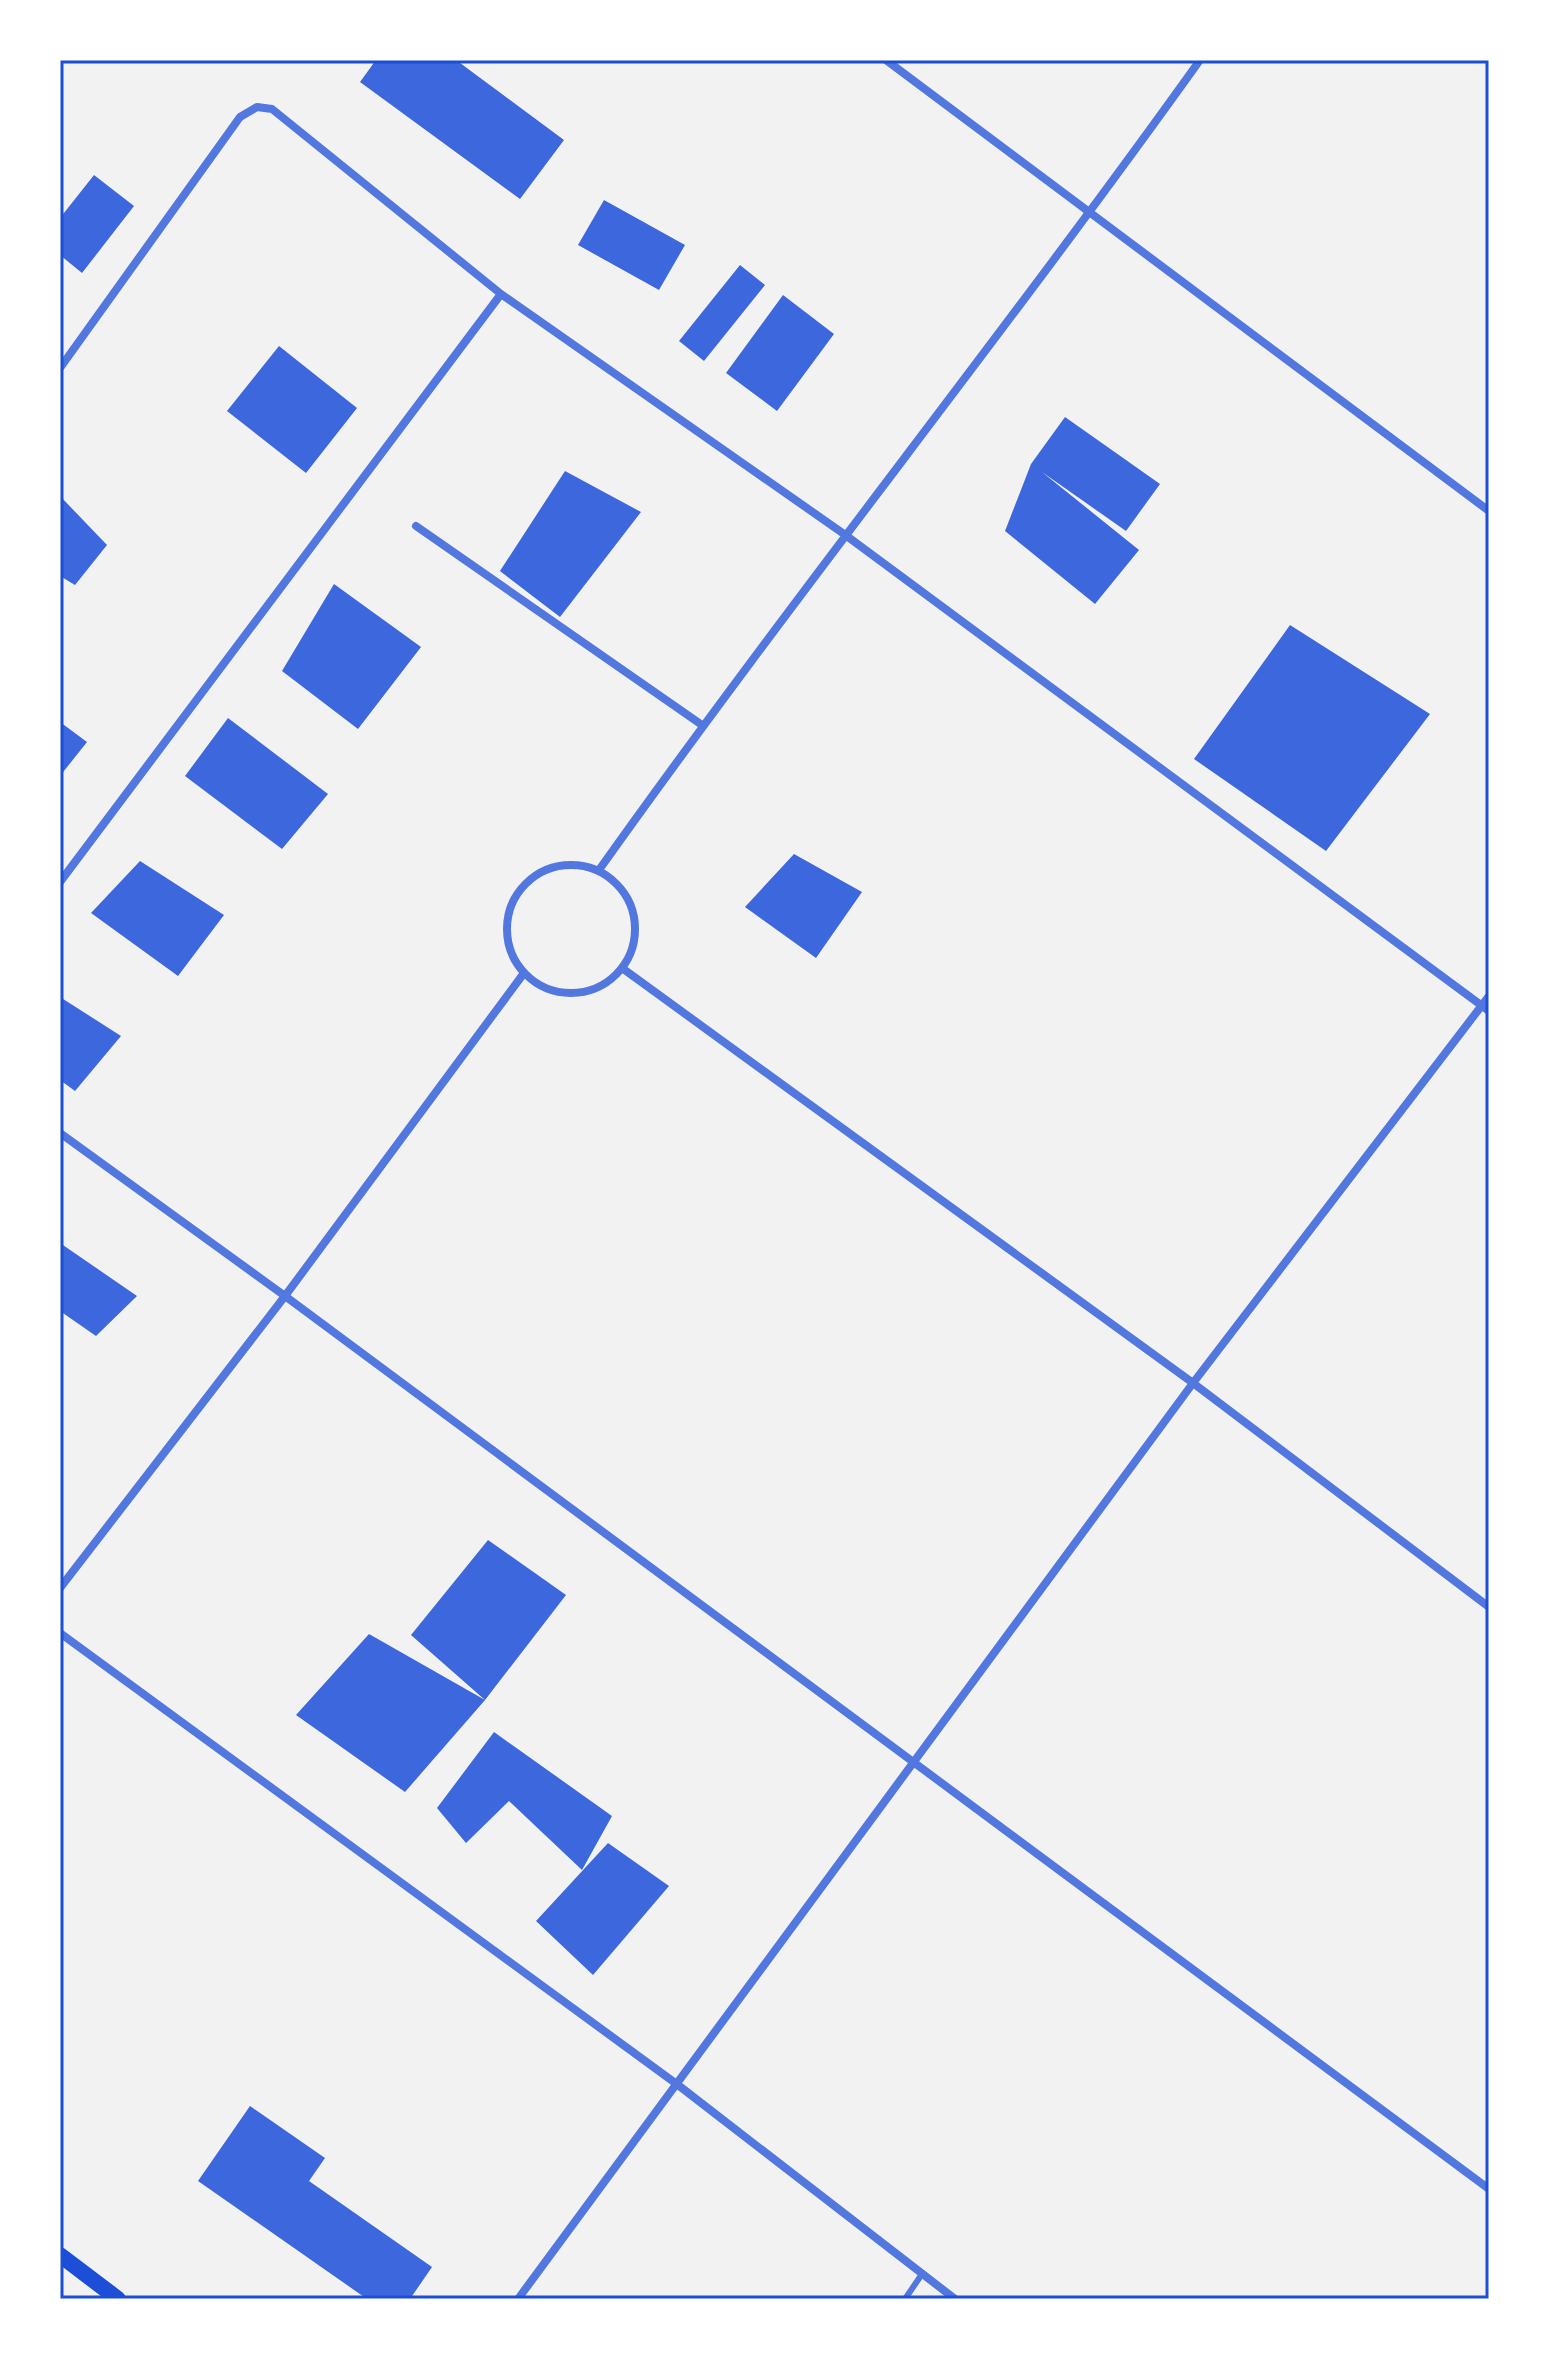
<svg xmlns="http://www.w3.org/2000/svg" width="1549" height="2359" viewBox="0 0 1549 2359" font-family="'Public Sans',sans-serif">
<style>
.building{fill:#3d67dc}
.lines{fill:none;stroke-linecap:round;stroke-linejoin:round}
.service{stroke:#5277de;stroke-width:6}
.minor{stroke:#5277de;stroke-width:8}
.secondary{stroke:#1d4ed8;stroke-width:16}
.neatline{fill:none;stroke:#1d4ed8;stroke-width:3}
</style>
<rect width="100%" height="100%" fill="#f2f2f2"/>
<path class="building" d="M376,60H456L564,140L520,199L360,82Z
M94,175L134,206L82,273L60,255V218Z
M604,200L685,245L659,290L578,245Z
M740,265L765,285L704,361L679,341Z
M783,295L834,334L777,411L726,373Z
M279,346L357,408L306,473L227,411Z
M1065,417L1160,484L1126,531L1042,472L1139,550L1095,604L1005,531L1031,464Z
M565,471L641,512L560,617L500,571Z
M60,496L107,545L75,585L60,576Z
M334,584L421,647L358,729L282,671Z
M1290,625L1430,714L1326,851L1194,759Z
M228,718L328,794L282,849L185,776Z
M60,722L87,742L60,776Z
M794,854L862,892L816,958L745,907Z
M140,861L224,915L178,976L91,913Z
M60,997L121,1036L75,1091L60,1080Z
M60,1243L137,1296L96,1336L60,1311Z
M488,1540L566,1595L485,1700L405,1792L296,1715L369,1634L485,1700L411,1635Z
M494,1732L612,1816L582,1870L509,1801L466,1843L437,1808Z
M608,1843L669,1886L593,1975L536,1921Z
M250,2106L325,2158L309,2181L432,2267L410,2299H367L198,2181Z"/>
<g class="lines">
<path class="service" d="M905,2299L922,2274"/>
<path class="minor" d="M886,60L1489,511
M60,368L240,117L257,107L272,109L501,294L844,534L1489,1011
M416,526L702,725
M507 929a64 64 0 1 1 128 0a64 64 0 1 1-128 0Z
M599,870C794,596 1004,334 1200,60
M60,882L501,294
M622,968L1193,1383L1489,1607
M60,1133L285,1296L1489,2189
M60,1588L285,1296L524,973
M60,1633L678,2085L955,2299
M518,2299L1193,1383L1489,996"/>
<path class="secondary" d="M60,2255L118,2299"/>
</g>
<rect width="1549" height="2359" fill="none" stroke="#ffffff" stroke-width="124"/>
<rect x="62" y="62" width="1425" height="2235" class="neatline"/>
</svg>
